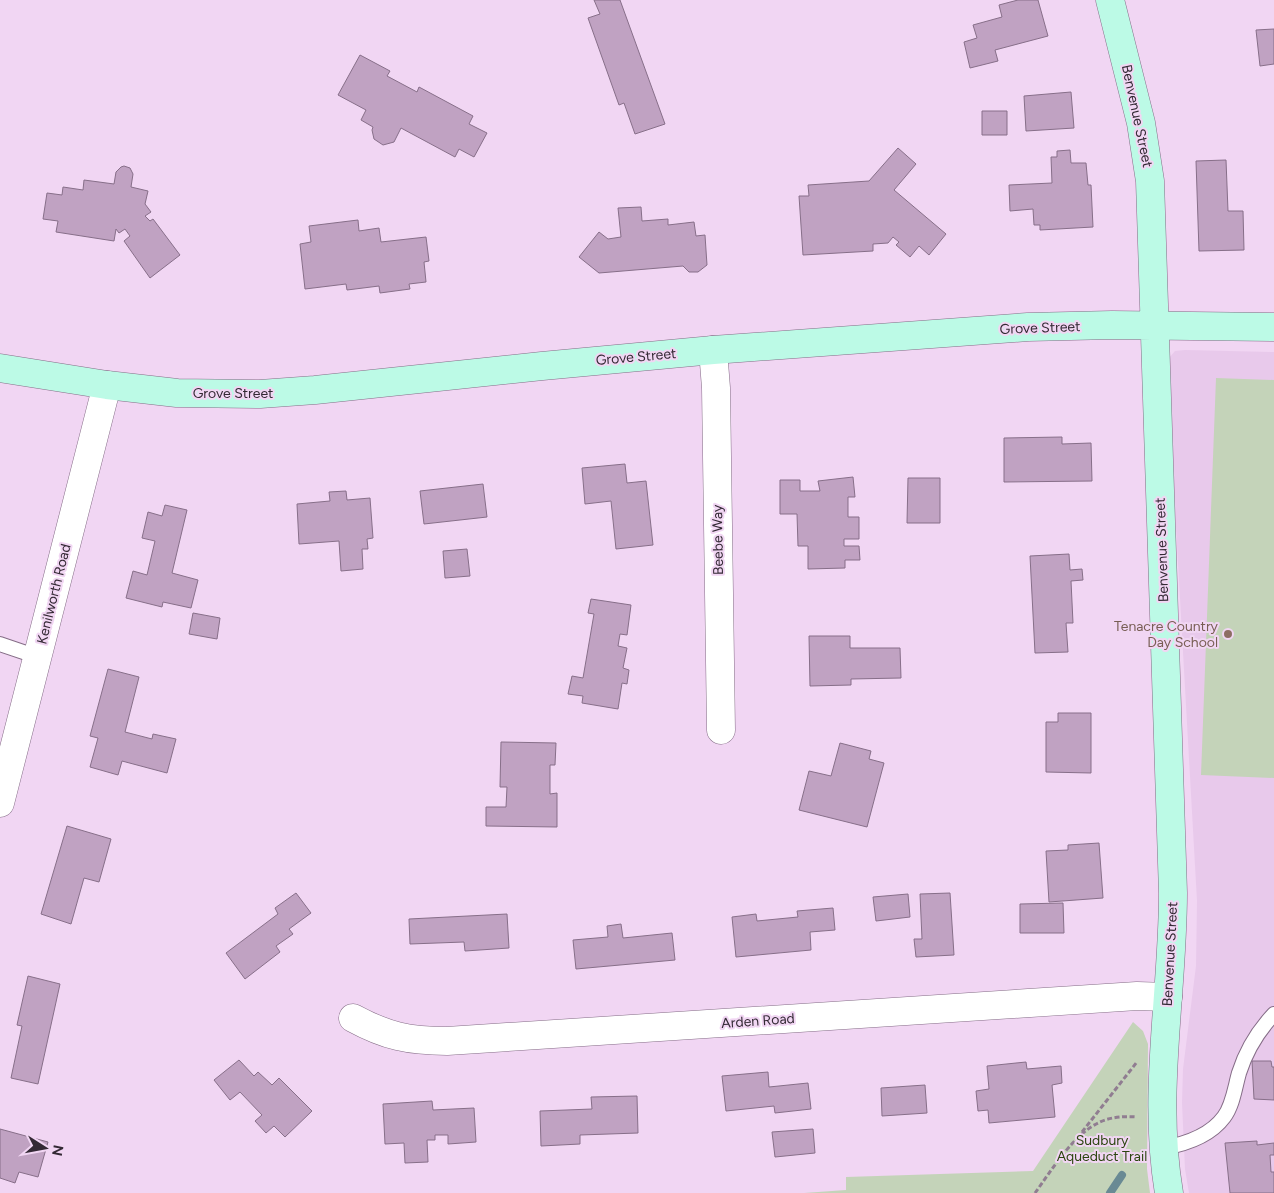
<svg xmlns="http://www.w3.org/2000/svg" width="1274" height="1193" viewBox="0 0 1274 1193" font-family="Figtree,sans-serif">
<style>
.built{fill:#e8c9eb}
.green{fill:#c4d3b9}
.lines{fill:none;stroke-linecap:round;stroke-linejoin:round}
.stream{stroke:#698a94;stroke-width:8}
.building{fill:#c0a2c2;stroke:#876f89}
.lane-casing{stroke:#856d87;stroke-width:16}
.street-casing{stroke:#856d87;stroke-width:29}
.secondary-casing{stroke:#856d87;stroke-width:29}
.path{stroke:#907d91;stroke-width:3;stroke-dasharray:5 2.5;stroke-linecap:butt}
.lane{stroke:#fff;stroke-width:14}
.street{stroke:#fff;stroke-width:28}
.secondary{stroke:#bcfae6;stroke-width:28}
.education-dot{fill:#8d6e63;stroke:#f1d6f3;stroke-width:2}
.labels{text-anchor:middle;dominant-baseline:central;stroke-width:4;stroke-linejoin:round;paint-order:stroke}
.street-label{font-size:14px;fill:#332934;stroke:#f1d6f3}
.education-label{font-size:14px;fill:#785e54;stroke:#f1d6f3;text-anchor:end}
.park-label{font-size:14px;fill:#2b450f;stroke:#f1d6f3}
</style>
<rect width="100%" height="100%" fill="#f1d6f3"/>
<path class="built" d="M1185,350L1274,352V1193H1189L1185,1169L1182,1103L1183,1069L1196,966L1197,901L1167,367L1169,358L1175,351Z"/>
<path class="green" d="M1216,378L1274,380V778L1201,775Z
M1133,1022L1143,1031L1148,1044L1147,1169L1150,1193H804L846,1190V1177L1033,1171Z"/>
<g class="lines">
<path class="stream" d="M1110,1193L1122,1175"/>
</g>
<path class="building" d="M594,0H620L665,124L635,134L624,103L619,105L588,18L600,14Z
M1018,0H1038L1048,36L995,50L998,61L970,68L964,42L977,38L973,25L1002,17L999,5Z
M1274,29V64L1260,66L1256,30Z
M360,55L390,71L387,76L417,92L419,87L473,116L469,124L487,133L474,157L459,149L455,157L401,128L394,142L383,145L374,139L372,130L373,127L361,120L366,110L338,95Z
M1071,92L1074,128L1026,131L1024,96Z
M982,111H1007V135H982Z
M898,148L916,164L894,190L946,234L929,255L919,246L910,257L896,245L899,242L893,237L888,243L873,244V251L803,255L799,196H809L808,185L869,181Z
M1070,150L1071,163H1086L1088,185H1091L1093,227L1040,230V225H1034L1033,209L1010,211L1009,185L1052,183L1051,157H1057V151Z
M1226,160L1228,211H1243L1244,250L1199,251L1196,161Z
M124,166L130,168L133,174L131,187L148,191L145,204L151,212L145,216L150,221L153,219L180,255L150,278L124,241L130,236L125,229L119,233L116,229L114,241L56,232L58,221L43,219L47,193L62,195L63,187L83,190L84,180L114,184L116,172L121,167Z
M641,207L642,221L668,219V225L694,222L696,236L705,235L707,265L698,272H689L683,266L599,273L579,257L599,232L608,239L621,237L618,208Z
M358,220L359,231L379,228L381,242L426,237L429,261L424,262L426,282L409,284L410,289L380,293L379,286L347,290L346,284L305,289L300,244L311,242L309,226Z
M1062,437V444L1091,443L1092,481L1004,482V438Z
M625,464L627,483L646,481L653,545L616,549L611,501L585,504L582,468Z
M853,477L855,497H848V517H859V539H844V546H859L860,560H845V568L808,569V546H798L797,514H780V480H800V491H820L818,481Z
M908,478H940V523H907Z
M483,484L487,517L424,524L420,491Z
M346,491L347,500L370,498L373,538L367,539L368,549H362L363,569L341,571L339,541L299,544L297,504L330,501L329,492Z
M165,505L187,510L172,573L198,580L191,608L163,602L162,607L126,598L133,571L147,575L155,541L142,538L148,512L162,516Z
M467,549L470,576L445,578L443,551Z
M1069,554L1070,570L1082,569L1083,580L1071,581L1073,623H1066L1068,652L1035,653L1030,556Z
M591,599L631,605L627,635L620,634L618,646L627,648L623,668L629,670L627,684L622,683L618,709L582,703L583,696L568,694L572,676L583,678L594,614L588,613Z
M193,613L220,618L217,639L189,634Z
M809,636H850V648H900L901,678L851,679V685L810,686Z
M108,669L139,677L125,732L152,739L153,734L176,739L167,773L122,761L118,775L90,767L98,738L90,736Z
M1058,713H1091V773L1046,772V722H1058Z
M501,742L556,743L555,765H550V794L557,793V827L486,826V807H506L507,787H500Z
M840,743L871,751L869,759L884,763L867,827L799,810L809,771L831,776Z
M67,826L111,839L99,882L84,878L71,924L41,914Z
M1099,843L1103,898L1049,902L1046,851L1068,850V845Z
M296,893L311,913L289,929L293,934L276,946L280,952L245,979L226,953L278,914L275,908Z
M950,893L954,955L916,957L914,939H922L920,894Z
M908,894L910,917L876,921L873,897Z
M1063,903L1064,933H1020V904Z
M833,908L835,930L810,932L811,950L736,957L732,917L756,914L757,921L798,917L797,911Z
M507,914L509,948L465,951L464,942L410,944L409,919Z
M621,924L623,938L672,933L675,960L576,969L573,940L608,937L607,926Z
M28,976L60,984L38,1084L11,1078L22,1026L17,1025Z
M239,1060L254,1076L258,1072L272,1085L279,1078L312,1111L285,1137L274,1126L266,1133L255,1121L262,1115L240,1092L230,1100L214,1080Z
M1252,1061H1271L1272,1067H1274V1100L1254,1099Z
M1026,1062L1027,1069L1061,1066L1062,1083L1052,1085L1055,1117L989,1123L988,1110L978,1111L976,1091L989,1089L987,1066Z
M768,1072L769,1087L808,1083L811,1109L775,1113L774,1106L726,1111L722,1076Z
M925,1085L927,1113L882,1116L881,1088Z
M637,1096L638,1133L580,1135V1144L541,1146L540,1111L592,1109L591,1097Z
M432,1101L433,1110L474,1108L476,1142L448,1144V1135H435V1140H427L428,1162L405,1163L404,1143L385,1144L383,1104Z
M0,1129L48,1142L38,1177L19,1172L15,1183L0,1178Z
M813,1129L815,1153L775,1157L772,1132Z
M1257,1141V1145L1274,1143V1155H1270L1271,1172H1274V1193H1230L1225,1143Z"/>
<g class="lines">
<defs>
<path id="lane" d="M0,644L38,657
M1163,1148C1186,1144 1210,1136 1224,1117C1233,1105 1235,1087 1239,1073C1246,1051 1258,1031 1274,1014"/>
<path id="street" d="M713,350L716,388L721,730
M0,803L107,385
M353,1018C386,1036 409,1041 447,1041L1137,996L1168,997"/>
<path id="secondary" d="M1110,0L1141,123L1150,181L1173,893C1173,993 1152,1093 1169,1193
M0,368L107,385L177,393L260,394L315,390L542,366L713,350L1028,327L1112,325L1274,327"/>
</defs>
<use href="#lane" class="lane-casing"/>
<use href="#street" class="street-casing"/>
<use href="#secondary" class="secondary-casing"/>
<path class="path" d="M1082,1132L1137,1062
M1035,1193C1051,1171 1073,1135 1098,1123C1109,1117 1124,1116 1137,1117"/>
<use href="#lane" class="lane"/>
<use href="#street" class="street"/>
<use href="#secondary" class="secondary"/>
</g>
<circle class="education-dot" cx="1228" cy="634" r="5"/>
<g class="labels">
<g class="street-label">
<text transform="translate(1137 116) rotate(78)">Benvenue Street</text>
<text transform="translate(1040 328) rotate(-2)">Grove Street</text>
<text transform="translate(636 357) rotate(-5)">Grove Street</text>
<text x="233" y="393">Grove Street</text>
<text transform="translate(718 540) rotate(-91)">Beebe Way</text>
<text transform="translate(1162 550) rotate(-92)">Benvenue Street</text>
<text transform="translate(54 594) rotate(-76)">Kenilworth Road</text>
<text transform="translate(1170 954) rotate(-87)">Benvenue Street</text>
<text transform="translate(758 1021) rotate(-4)">Arden Road</text>
</g>
<g class="education-label">
<text x="1218" y="626">Tenacre Country<tspan x="1218" dy="16">Day School</tspan></text>
</g>
<g class="park-label">
<text x="1102" y="1140">Sudbury<tspan x="1102" dy="16">Aqueduct Trail</tspan></text>
</g>
</g>
<g transform="translate(45 1148) rotate(101)" stroke="#f1d6f3" stroke-width="4" paint-order="stroke">
<path d="M0-4L9 19L0 12L-9 19Z" fill="#332934"/>
<text y="-8" font-size="14" font-weight="bold" text-anchor="middle" fill="#332934">N</text>
</g>
</svg>
